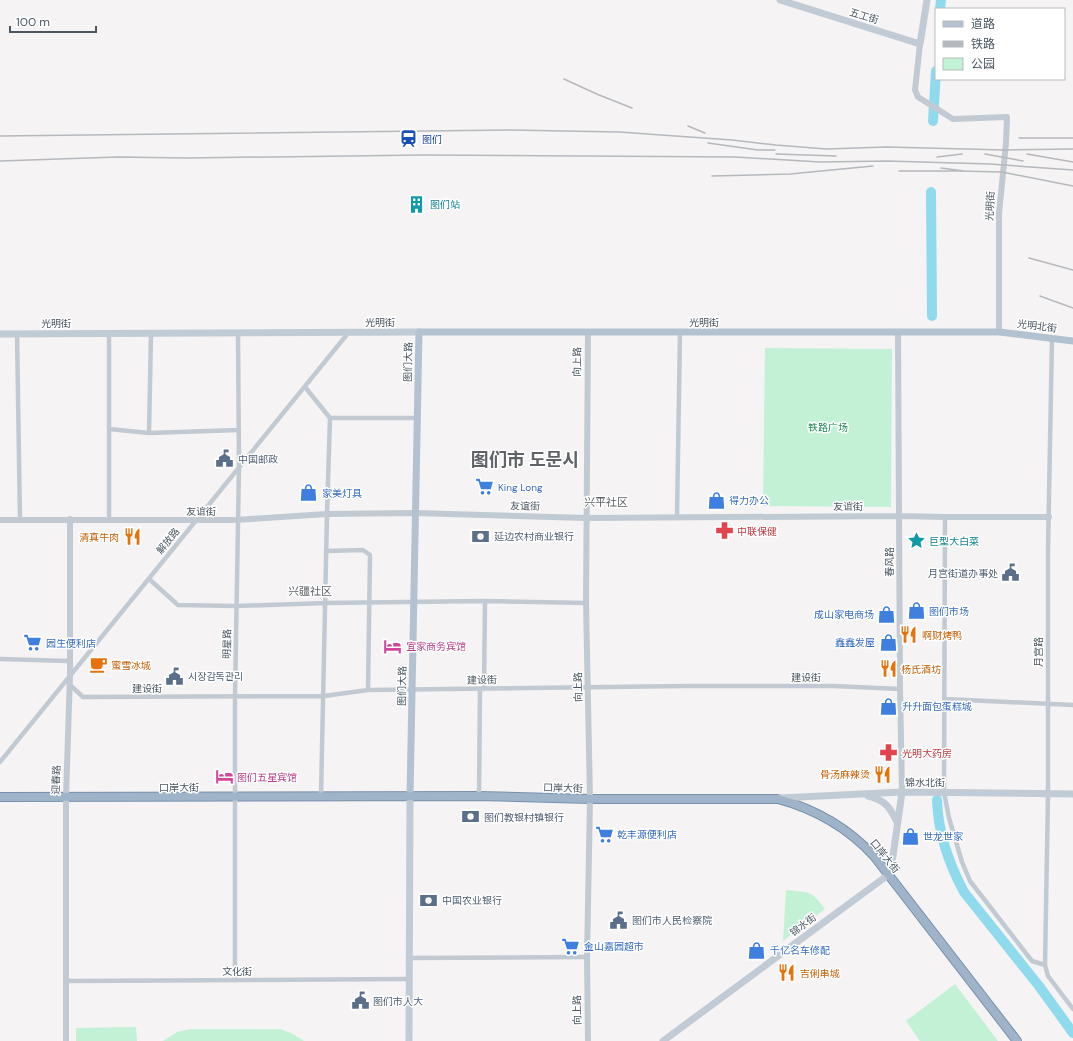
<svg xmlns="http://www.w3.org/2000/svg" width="1073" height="1041" viewBox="0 0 1073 1041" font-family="'DM Sans','Noto Sans SC','Noto Sans KR',sans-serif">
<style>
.park{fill:#c3f1d5}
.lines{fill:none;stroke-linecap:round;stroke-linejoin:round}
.river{stroke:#90daee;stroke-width:10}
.trunk-casing{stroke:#7690ad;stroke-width:10}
.minor{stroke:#c1cad2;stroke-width:4.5}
.tertiary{stroke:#c1cad2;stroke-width:6}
.secondary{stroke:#c1cbd6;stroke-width:7}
.primary{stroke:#b3c2d1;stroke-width:7}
.trunk{stroke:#9fb4c9;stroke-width:8}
.rail{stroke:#b5b8bd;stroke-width:1.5}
.labels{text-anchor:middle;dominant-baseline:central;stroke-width:3;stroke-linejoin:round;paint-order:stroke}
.street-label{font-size:10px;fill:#4a5661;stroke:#fff}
.transit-label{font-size:10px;fill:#164399;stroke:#fff;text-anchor:start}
.culture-label{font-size:10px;fill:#0d838f;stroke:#fff;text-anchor:start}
.park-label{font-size:10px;fill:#17864f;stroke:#fff}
.service-label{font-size:10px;fill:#4e5e75;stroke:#fff;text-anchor:start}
.shop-label{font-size:10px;fill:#366cbe;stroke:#fff;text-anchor:start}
.health-label{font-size:10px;fill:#be3a42;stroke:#fff;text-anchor:start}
.food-label{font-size:10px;fill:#c56008;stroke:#fff;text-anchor:start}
.hotel-label{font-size:10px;fill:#b23c85;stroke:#fff;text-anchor:start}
.neighbourhood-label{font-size:11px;fill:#5f6368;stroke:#fff}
.town-label{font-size:18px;font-weight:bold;fill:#5f6368;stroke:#fff}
</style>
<rect width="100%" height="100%" fill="#f5f3f3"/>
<path class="park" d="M765,348L892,349L891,507L763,506Z
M786,890C810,893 810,889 825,909L783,941Z
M955,984L998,1041H920L906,1021Z
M136,1027L137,1041H76V1028Z
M190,1029H280L293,1034L304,1041H163L177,1032Z"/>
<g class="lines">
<path class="river" d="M940,9L941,0
M933,121L936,71
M931,192L932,316
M937,800C938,832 949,864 964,892L1039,986L1073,1033"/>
<defs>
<path id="trunk" d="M0,797L479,796L590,799H778C815,809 848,828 874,856L1017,1041"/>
</defs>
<use href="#trunk" class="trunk-casing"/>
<path class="minor" d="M17,333L20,520
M305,387L330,418H417
M109,429L149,433L239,430
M149,433L151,333
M677,516L680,332
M945,517L944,792L949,818L962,862L970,881L1032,961L1045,965L1048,976L1073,1009
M109,519V333
M326,551L363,550L370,555L368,690
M149,579L178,605L237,606L325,603L485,601L586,603
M0,659L69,661
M69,684L83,697L324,696L368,690L687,686H834L900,689
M484,689L485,601
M945,699L1073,705
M0,762L349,332
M321,796L327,514L330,418
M479,796L480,689
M409,958L587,957
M1045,965L1048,794V550L1052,338
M235,980V697L239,466L238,333
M66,981L409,979"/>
<path class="tertiary" d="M920,44L915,90L918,97L953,119L1007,117L1006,143L999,214V332
M898,332L900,689L902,792
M0,520H235L327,514L415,513L586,518L899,516L945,517H1049
M66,1041V797L70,675V519
M588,1041L587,957L590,799L586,603L588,332"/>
<path class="secondary" d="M780,0L920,44L927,0
M0,334L419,332
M868,796C885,800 890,807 897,822
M780,798L902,792L1073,794
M409,1041L410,796
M663,1041L888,875L893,856L902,792"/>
<path class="primary" d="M410,796L419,332H999L1073,341"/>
<use href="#trunk" class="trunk"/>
<path class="rail" d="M564,79L599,95L632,108
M688,126L705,133
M0,136L511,130L619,132L732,140L776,145L826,149L887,147L1005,150L1073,149
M1019,138H1073
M708,143L758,150H775
M776,154L836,156
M985,154L1023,161
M1027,154L1073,162
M937,157L962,154
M0,161L118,157L186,158L423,155L735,157L820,162L887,161L990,164L1073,170
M941,168L964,171
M899,171H957L1002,172L1073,186
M712,176L790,174L873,166
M1029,258L1073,270
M1040,296L1073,308"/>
</g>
<defs>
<symbol id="station-bare" viewBox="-9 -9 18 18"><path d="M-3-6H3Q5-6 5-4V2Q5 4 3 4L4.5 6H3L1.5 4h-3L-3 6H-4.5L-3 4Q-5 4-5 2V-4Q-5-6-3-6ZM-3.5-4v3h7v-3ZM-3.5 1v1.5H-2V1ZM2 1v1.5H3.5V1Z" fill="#1a4fb4" stroke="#fff" stroke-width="2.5" paint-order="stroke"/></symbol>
<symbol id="building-bare" viewBox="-9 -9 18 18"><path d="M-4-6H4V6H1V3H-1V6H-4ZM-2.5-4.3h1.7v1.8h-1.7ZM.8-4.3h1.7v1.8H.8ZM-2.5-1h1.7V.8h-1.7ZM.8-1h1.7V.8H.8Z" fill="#0f9aa8" stroke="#fff" stroke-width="2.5" paint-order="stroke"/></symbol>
<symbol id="civic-bare" viewBox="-9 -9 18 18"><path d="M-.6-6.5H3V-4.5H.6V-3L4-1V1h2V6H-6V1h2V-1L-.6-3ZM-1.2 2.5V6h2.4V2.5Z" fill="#5c6f8a" stroke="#fff" stroke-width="2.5" paint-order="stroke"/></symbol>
<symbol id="supermarket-bare" viewBox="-9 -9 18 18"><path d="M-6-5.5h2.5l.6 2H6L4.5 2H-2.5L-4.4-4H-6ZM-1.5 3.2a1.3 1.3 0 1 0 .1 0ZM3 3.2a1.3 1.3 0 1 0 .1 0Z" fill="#3f7fe0" stroke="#fff" stroke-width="2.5" paint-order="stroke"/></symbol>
<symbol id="shop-bare" viewBox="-9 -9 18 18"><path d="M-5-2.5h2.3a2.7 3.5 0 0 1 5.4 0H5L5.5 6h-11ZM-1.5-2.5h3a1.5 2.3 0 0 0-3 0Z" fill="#3f7fe0" stroke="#fff" stroke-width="2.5" paint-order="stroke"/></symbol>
<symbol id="pharmacy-bare" viewBox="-9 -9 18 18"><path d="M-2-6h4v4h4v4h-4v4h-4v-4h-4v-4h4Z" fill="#e0444e" stroke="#fff" stroke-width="2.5" paint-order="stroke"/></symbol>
<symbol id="bank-bare" viewBox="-9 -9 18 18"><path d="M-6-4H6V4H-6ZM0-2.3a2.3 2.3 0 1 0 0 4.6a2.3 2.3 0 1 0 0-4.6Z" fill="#5c6f8a" stroke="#fff" stroke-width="2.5" paint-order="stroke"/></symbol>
<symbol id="restaurant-bare" viewBox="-9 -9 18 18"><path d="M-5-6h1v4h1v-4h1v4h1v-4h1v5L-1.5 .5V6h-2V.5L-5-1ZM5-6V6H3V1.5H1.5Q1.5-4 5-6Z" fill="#e8710a" stroke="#fff" stroke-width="2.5" paint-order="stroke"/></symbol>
<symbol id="sight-bare" viewBox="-9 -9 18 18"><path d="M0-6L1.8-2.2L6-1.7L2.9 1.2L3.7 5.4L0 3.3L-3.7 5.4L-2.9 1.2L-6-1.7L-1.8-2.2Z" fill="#0f9aa8" stroke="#fff" stroke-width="2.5" paint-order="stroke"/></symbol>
<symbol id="hotel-bare" viewBox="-9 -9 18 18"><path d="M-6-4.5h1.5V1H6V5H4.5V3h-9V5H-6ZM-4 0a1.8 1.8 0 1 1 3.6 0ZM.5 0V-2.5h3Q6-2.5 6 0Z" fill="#d1479c" stroke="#fff" stroke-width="2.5" paint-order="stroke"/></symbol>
<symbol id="cafe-bare" viewBox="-9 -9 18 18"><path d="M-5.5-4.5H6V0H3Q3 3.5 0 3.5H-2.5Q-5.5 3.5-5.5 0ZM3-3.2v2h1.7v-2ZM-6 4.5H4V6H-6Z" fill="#e8710a" stroke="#fff" stroke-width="2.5" paint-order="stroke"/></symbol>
</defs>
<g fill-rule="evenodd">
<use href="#station-bare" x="396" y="126" width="25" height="25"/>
<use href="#building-bare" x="404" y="192" width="25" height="25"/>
<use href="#civic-bare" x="212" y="446" width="25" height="25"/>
<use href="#supermarket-bare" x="472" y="474" width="25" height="25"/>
<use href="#shop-bare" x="296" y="480" width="25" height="25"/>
<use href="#shop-bare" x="704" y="488" width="25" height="25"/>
<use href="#pharmacy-bare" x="712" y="518" width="25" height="25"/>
<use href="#bank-bare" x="468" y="524" width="25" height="25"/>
<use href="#restaurant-bare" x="120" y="524" width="25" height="25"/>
<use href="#sight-bare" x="904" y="528" width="25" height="25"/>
<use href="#civic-bare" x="998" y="560" width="25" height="25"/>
<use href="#shop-bare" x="904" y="598" width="25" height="25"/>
<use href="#shop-bare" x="874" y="602" width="25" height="25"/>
<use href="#restaurant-bare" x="896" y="622" width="25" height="25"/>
<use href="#shop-bare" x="876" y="630" width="25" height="25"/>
<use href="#supermarket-bare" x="20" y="630" width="25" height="25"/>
<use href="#hotel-bare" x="380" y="634" width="25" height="25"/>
<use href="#cafe-bare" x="86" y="652" width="25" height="25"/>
<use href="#restaurant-bare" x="876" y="656" width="25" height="25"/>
<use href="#civic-bare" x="162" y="664" width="25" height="25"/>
<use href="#shop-bare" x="876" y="694" width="25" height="25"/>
<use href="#pharmacy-bare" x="876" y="740" width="25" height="25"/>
<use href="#restaurant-bare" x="870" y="762" width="25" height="25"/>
<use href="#hotel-bare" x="212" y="764" width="25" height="25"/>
<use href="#bank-bare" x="458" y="804" width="25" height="25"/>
<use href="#supermarket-bare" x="592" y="822" width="25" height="25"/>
<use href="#shop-bare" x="898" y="824" width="25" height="25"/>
<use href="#bank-bare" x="416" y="888" width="25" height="25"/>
<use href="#civic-bare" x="606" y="908" width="25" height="25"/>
<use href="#supermarket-bare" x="558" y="934" width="25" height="25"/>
<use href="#shop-bare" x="744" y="938" width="25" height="25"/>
<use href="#restaurant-bare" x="774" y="960" width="25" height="25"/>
<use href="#civic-bare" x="348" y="988" width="25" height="25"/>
</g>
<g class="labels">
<g class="street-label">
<text transform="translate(864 16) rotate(17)">五工街</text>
<text transform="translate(990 206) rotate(-87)">光明街</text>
<text x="380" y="322">光明街</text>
<text x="704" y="322">光明街</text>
<text x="56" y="323">光明街</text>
<text transform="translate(1037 326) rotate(7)">光明北街</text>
<text transform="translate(408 362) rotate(-89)">图们大路</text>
<text transform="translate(577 362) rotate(-89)">向上路</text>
<text transform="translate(525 506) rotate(1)">友谊街</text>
<text x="848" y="506">友谊街</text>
<text x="201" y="511">友谊街</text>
<text transform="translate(168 541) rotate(-51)">解放路</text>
<text transform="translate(889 562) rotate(-90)">春风路</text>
<text transform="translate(227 644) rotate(-89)">明星路</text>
<text transform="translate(1038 652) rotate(-90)">月宫路</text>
<text x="806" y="677">建设街</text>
<text transform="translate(482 680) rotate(-1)">建设街</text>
<text transform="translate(402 686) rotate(-89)">图们大路</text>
<text transform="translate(578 687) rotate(-91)">向上路</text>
<text x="147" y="688">建设街</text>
<text transform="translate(56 780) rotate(-88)">迎春路</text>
<text x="925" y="782">锦水北街</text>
<text x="179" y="787">口岸大街</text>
<text transform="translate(563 788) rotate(2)">口岸大街</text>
<text transform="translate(885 856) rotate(51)">口岸大街</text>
<text transform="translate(803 925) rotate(-37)">锦水街</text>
<text x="237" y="971">文化街</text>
<text transform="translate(577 1010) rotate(-91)">向上路</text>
</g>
<g class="transit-label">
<text x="422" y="139">图们</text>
</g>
<g class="culture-label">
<text x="430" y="204">图们站</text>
<text x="929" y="541">巨型大白菜</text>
</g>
<g class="park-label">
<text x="828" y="427">铁路广场</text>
</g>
<g class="service-label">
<text x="238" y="459">中国邮政</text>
<text x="494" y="536">延边农村商业银行</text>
<text x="998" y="573" text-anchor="end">月宫街道办事处</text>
<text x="188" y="676">시장감독관리</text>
<text x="484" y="817">图们教银村镇银行</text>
<text x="442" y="900">中国农业银行</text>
<text x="632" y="920">图们市人民检察院</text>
<text x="373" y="1001">图们市人大</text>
</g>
<g class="shop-label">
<text x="498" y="487">King Long</text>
<text x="322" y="493">家美灯具</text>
<text x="729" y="500">得力办公</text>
<text x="929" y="611">图们市场</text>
<text x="874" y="614" text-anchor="end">成山家电商场</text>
<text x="875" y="642" text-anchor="end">鑫鑫发屋</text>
<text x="46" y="643">园生便利店</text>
<text x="902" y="706">升升面包蛋糕城</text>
<text x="617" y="834">乾丰源便利店</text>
<text x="923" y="836">世龙世家</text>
<text x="584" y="946">金山嘉园超市</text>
<text x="770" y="950">千亿名车修配</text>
</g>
<g class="health-label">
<text x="737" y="531">中联保健</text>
<text x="902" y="753">光明大药房</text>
</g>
<g class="food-label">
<text x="119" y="537" text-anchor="end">清真牛肉</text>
<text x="922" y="635">啊财烤鸭</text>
<text x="111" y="665">蜜雪冰城</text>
<text x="901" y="669">杨氏酒坊</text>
<text x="870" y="774" text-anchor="end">骨汤麻辣烫</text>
<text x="800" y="973">吉俐串城</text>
</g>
<g class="hotel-label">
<text x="406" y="646">宜家商务宾馆</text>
<text x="237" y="777">图们五星宾馆</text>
</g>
<g class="neighbourhood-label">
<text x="606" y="502">兴平社区</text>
<text x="310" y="591">兴疆社区</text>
</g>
<g class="town-label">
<text x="525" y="460">图们市 도문시</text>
</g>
</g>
<rect x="935" y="8" width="130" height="72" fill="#ffffff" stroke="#b7bbc0"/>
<rect x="943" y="21" width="20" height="6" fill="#b3c2d1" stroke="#b7bbc0"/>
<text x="971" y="28" font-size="12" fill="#4a5661">道路</text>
<rect x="943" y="41" width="20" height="6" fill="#b5b8bd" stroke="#b7bbc0"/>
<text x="971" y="48" font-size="12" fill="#4a5661">铁路</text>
<rect x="943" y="58" width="20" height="12" fill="#c3f1d5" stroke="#b7bbc0"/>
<text x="971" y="68" font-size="12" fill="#4a5661">公园</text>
<path d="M10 26v6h86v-6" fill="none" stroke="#4a5661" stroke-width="2"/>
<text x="16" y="26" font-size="12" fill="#4a5661" stroke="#ffffff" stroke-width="3" paint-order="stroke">100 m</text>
</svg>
